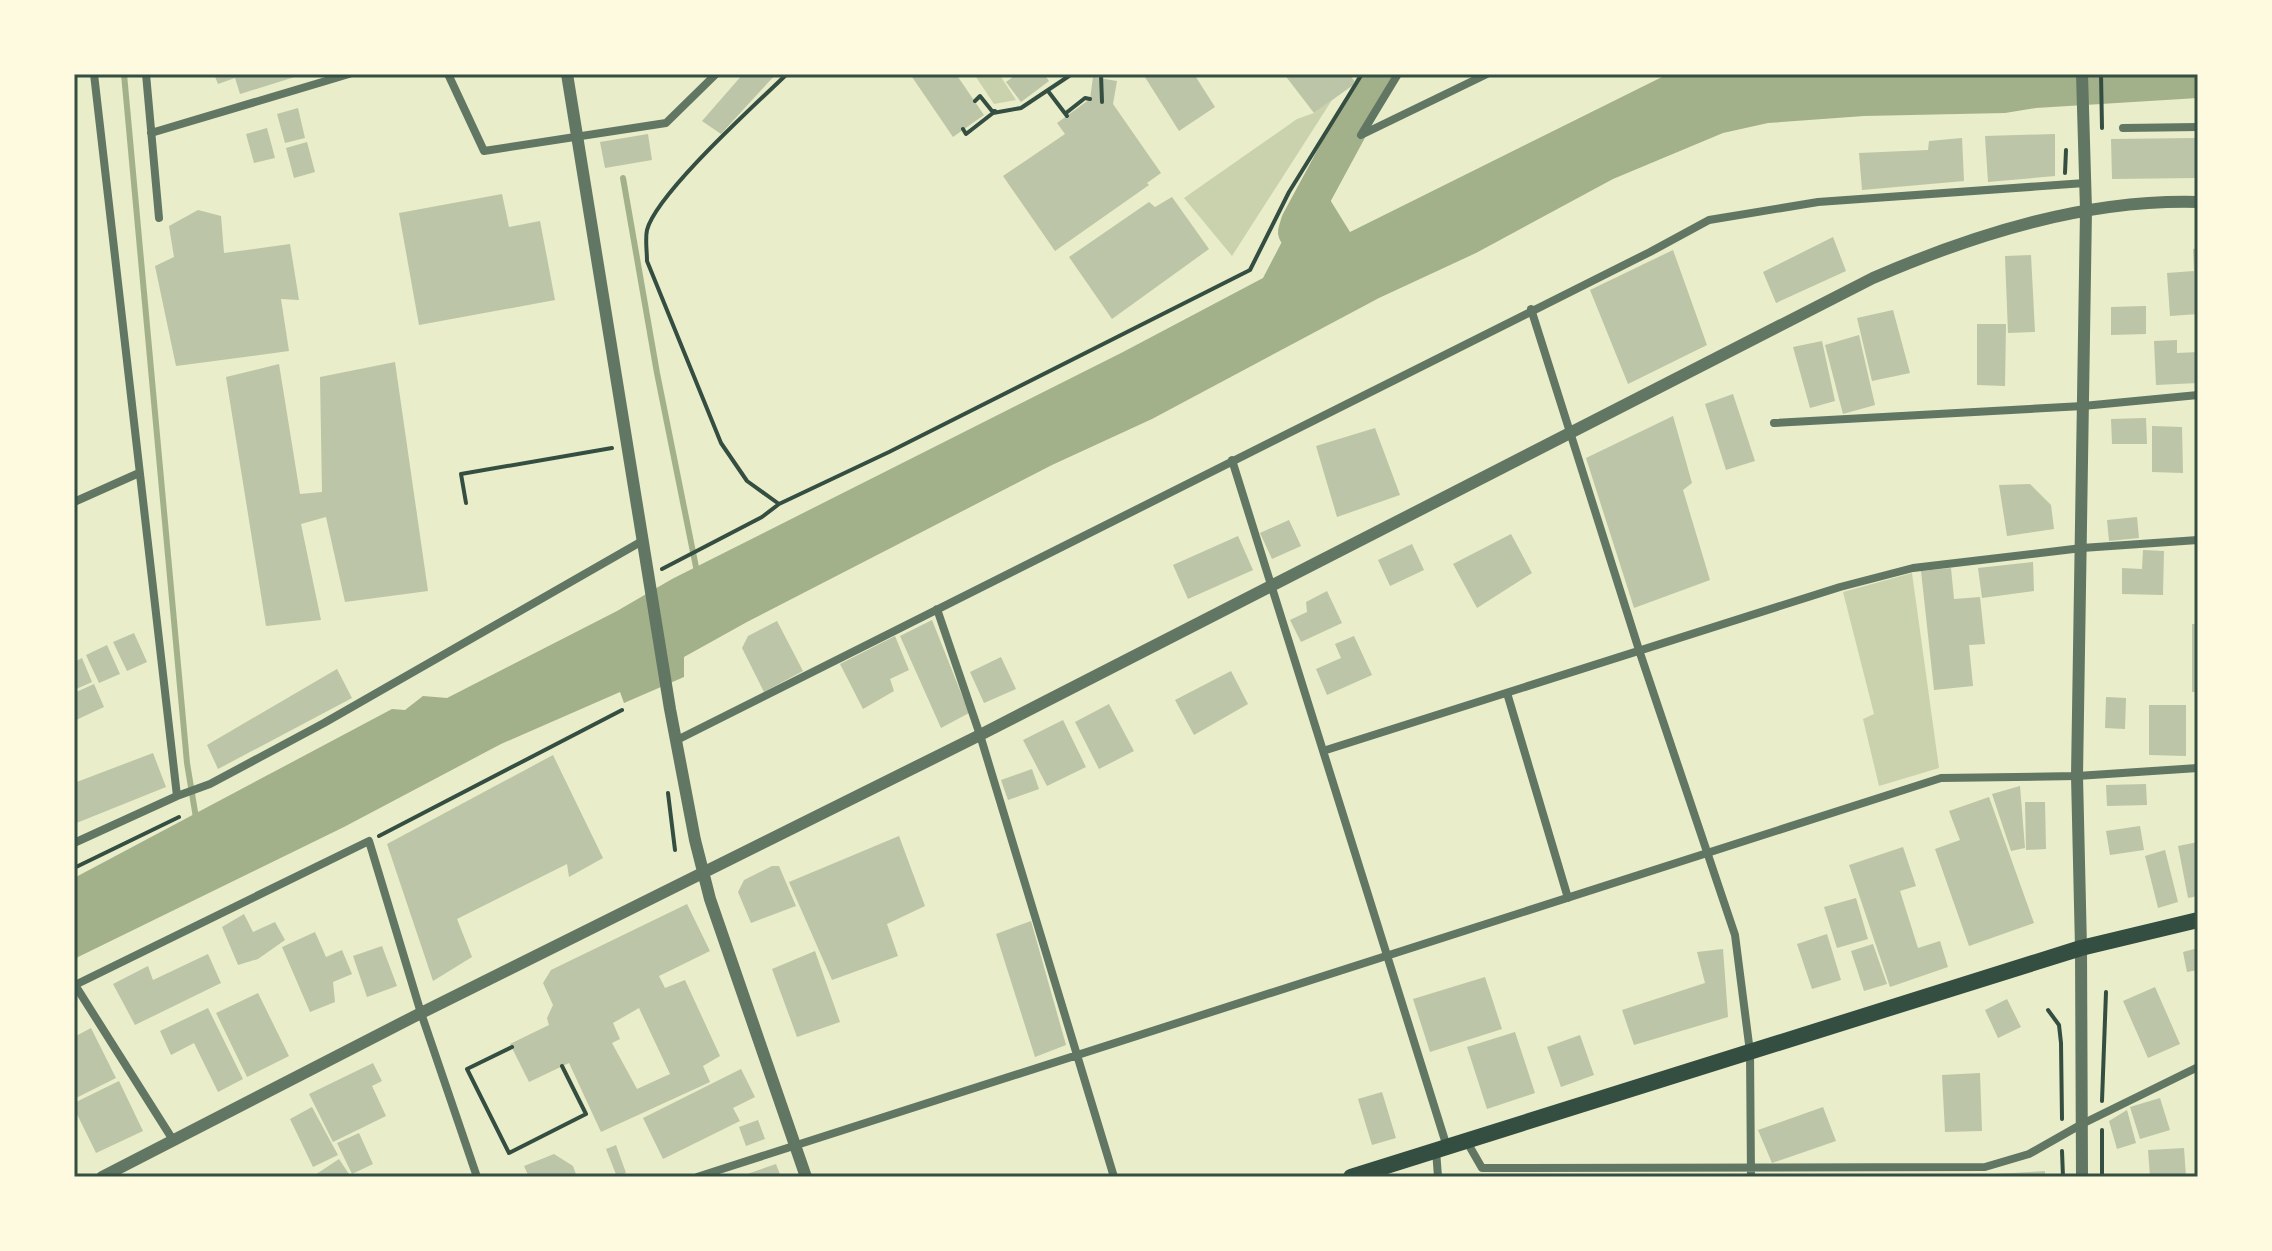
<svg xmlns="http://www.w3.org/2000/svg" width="2272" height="1251" viewBox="0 0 2272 1251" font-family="Helvetica,sans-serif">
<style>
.green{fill:#cad2ad}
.water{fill:#a3b18a}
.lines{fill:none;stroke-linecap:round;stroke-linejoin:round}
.stream{stroke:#a3b18a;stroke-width:6}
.river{stroke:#a3b18a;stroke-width:36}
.building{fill:#bcc5a7;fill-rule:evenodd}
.path{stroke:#344e41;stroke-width:4}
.minor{stroke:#617663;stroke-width:8}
.tertiary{stroke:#617663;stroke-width:12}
.trunk{stroke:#344e41;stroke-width:16}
.neatline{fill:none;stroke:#344e41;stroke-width:3}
</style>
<rect width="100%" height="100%" fill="#e9edc9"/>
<path class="green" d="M974,74H1004L1001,77L1016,100L994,104Z
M1332,100L1232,256L1184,198L1297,119L1314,113Z
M1912,573L1939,768L1879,786L1863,719L1874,714L1843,592Z"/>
<path class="water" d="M1668,74H2198V98L2036,108L2005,113L1864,116L1768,123L1723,133L1613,179L1476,253L1379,298L1152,419L1052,465L747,622L684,657V677L624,703L620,692L501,744L344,827L74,959V878L392,709L405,710L423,696L447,698L617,611L672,579L1123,352L1263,278L1311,186L1324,190L1350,232Z"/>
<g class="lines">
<path class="stream" d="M124,74L187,763L197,824
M623,178L657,373L697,572"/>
<path class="river" d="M1296,232L1299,222L1379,74"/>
</g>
<path class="building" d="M214,74H301V75L240,94L235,78L218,84Z
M743,74H776L721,134L702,121Z
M910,74H956L984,115L953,137Z
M1017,74H1044L1049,81L1021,102L1006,82Z
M1143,74H1194L1215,107L1179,131Z
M1284,74H1349L1356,83L1314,113Z
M1093,77L1117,81L1113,104L1161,173L1147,183L1149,185L1055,251L1003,176L1065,134L1057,123L1090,99Z
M298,108L305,138L285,143L277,114Z
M267,128L275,158L254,163L246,134Z
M648,134L652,160L605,168L600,142Z
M2055,134V176L1988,182L1985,136Z
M1962,138L1964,181L1862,190L1859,153L1928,150L1929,141Z
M2195,138L2196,178L2112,179L2111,139Z
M307,142L315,172L294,178L286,148Z
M502,194L509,227L540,221L555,300L419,325L399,213Z
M1172,197L1209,249L1112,319L1069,257L1149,202L1155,207Z
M198,210L221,216L224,253L290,244L299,300L281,299L289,351L176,366L155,266L174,257L169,226Z
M1833,237L1846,271L1776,303L1763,272Z
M2198,248V314L2170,316L2167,273L2194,271L2193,249Z
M1673,250L1707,345L1628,384L1590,290Z
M2031,255L2035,332L2008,333L2005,256Z
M2146,306V334L2111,335V307Z
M1893,310L1910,373L1872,381L1857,318Z
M1977,324H2006L2005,386L1977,385Z
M1859,335L1875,405L1843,414L1825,345Z
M2177,340V353L2198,352V383L2156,385L2154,341Z
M1822,341L1835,401L1810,408L1793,347Z
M395,362L428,591L345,602L326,517L301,524L321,620L266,626L226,377L279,364L300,494L322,492L320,377Z
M1733,394L1755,461L1726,470L1705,404Z
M1673,416L1692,483L1683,490L1710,580L1634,608L1586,458Z
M2146,418L2147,444H2112L2111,419Z
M2152,426L2182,427L2183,473L2152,472Z
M1375,428L1400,495L1337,517L1316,446Z
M2030,484L2051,505L2054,529L2007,536L1999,485Z
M2137,517L2139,538L2109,541L2107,520Z
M1289,520L1301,546L1272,559L1260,533Z
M1511,534L1532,573L1477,608L1453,564Z
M1238,536L1253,570L1188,599L1173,565Z
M1412,544L1424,570L1390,586L1378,560Z
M2143,550L2164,551L2163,595L2122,594V568L2142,569Z
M2033,562L2034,591L1982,598L1978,568Z
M1951,568L1954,599L1980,597L1985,644L1969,645L1973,686L1934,690L1921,571Z
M1327,591L1342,623L1301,642L1290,620L1307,612L1306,602Z
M932,620L969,713L941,728L900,636Z
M777,621L803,671L764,692L742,648L748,636Z
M2192,624H2198V692H2192Z
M134,633L147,662L127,671L113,642Z
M895,636L909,670L890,679L894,691L863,709L840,664Z
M1354,636L1372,675L1327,695L1316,669L1341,658L1335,644Z
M107,645L120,674L99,683L86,655Z
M1001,657L1016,689L984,703L970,672Z
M82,658L92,682L74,690V662Z
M337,669L352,698L218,769L207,745Z
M1231,671L1248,704L1194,735L1175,700Z
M94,684L104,707L76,720L74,693Z
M2106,697L2126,698L2125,729L2105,728Z
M1109,704L1134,751L1099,769L1075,722Z
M2149,705H2186V756L2149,755Z
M1063,720L1086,767L1047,786L1023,740Z
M153,753L166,787L74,824V783Z
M553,755L603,858L569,877L567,864L457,919L472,957L433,981L387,844Z
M1032,769L1039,789L1008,800L1001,780Z
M2146,784L2147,805L2107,806L2106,785Z
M2020,786L2025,848L2011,851L1992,794Z
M1989,797L2034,923L1969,946L1935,849L1960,840L1949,811Z
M2025,802H2045L2046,849L2026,850Z
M2140,826L2144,850L2110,855L2106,831Z
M899,836L925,906L887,924L898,956L832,980L789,882Z
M2198,842V896L2188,898L2178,846Z
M1903,847L1916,886L1900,891L1918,948L1940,941L1948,967L1890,987L1849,865Z
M2165,850L2178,902L2158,908L2145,856Z
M772,866H779L796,906L751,923L738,892L744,880Z
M1856,898L1868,939L1837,948L1824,907Z
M687,904L710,951L659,976L665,988L685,980L720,1056L703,1066L710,1082L601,1132L569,1063L529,1082L510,1044L549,1025L547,1018L553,1005L543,983L551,970ZM639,1008L670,1074L637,1089L612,1043L620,1039L613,1023Z
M244,914L253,932L275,922L285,940L258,959L238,965L222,927Z
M1031,921L1066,1045L1035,1057L996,934Z
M315,932L326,957L342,950L352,974L333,982L335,1002L310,1012L282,947Z
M1827,934L1841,980L1812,989L1797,944Z
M1873,944L1887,984L1864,991L1851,951Z
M382,946L397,986L367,997L353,956Z
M2198,948V970L2187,972L2183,952Z
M1723,949L1728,1017L1634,1045L1622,1010L1705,983L1697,952Z
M815,951L840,1022L797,1037L772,969Z
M208,954L221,983L135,1025L113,984L148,966L153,980Z
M1485,977L1502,1029L1430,1052L1413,999Z
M2155,987L2180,1044L2148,1058L2123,1001Z
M258,993L289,1056L247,1077L216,1013Z
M2007,999L2021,1027L1998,1038L1985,1010Z
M208,1008L243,1079L218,1092L194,1043L171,1055L160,1031Z
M91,1028L116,1078L74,1099V1037Z
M1515,1032L1535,1093L1487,1109L1467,1047Z
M1580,1035L1594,1075L1561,1087L1547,1047Z
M373,1063L382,1081L372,1086L386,1116L333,1142L309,1094Z
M741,1069L755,1097L733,1108L740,1121L663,1159L643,1118Z
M1980,1073L1982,1131L1945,1132L1942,1075Z
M119,1081L143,1131L96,1153L74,1108V1103Z
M1382,1092L1396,1138L1372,1145L1358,1099Z
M2160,1098L2170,1130L2140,1139L2130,1107Z
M312,1107L338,1155L313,1167L290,1119Z
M1823,1107L1836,1141L1772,1163L1758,1130Z
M2127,1110L2136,1143L2117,1149L2109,1121Z
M758,1120L765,1139L746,1146L739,1127Z
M359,1133L373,1164L352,1174L337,1143Z
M616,1145L626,1173L617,1177L606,1149Z
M2184,1148L2186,1177H2150L2148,1150Z
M554,1154L573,1166L577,1177H529L524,1166Z
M339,1159L351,1177H312Z
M776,1164L781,1177H748L747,1174Z
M2045,1171V1177H1995V1174Z"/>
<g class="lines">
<path class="path" d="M787,74C756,104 657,193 647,230C645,239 647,251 647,261L721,443L747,481L779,504L889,452L1250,270L1289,192L1362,74
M1101,74L1102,102
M2101,74L2102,128
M1048,91L1067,116
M975,101L980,96L992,111H995
M1066,113L1085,98L1090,99
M963,129L966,134L993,113L1021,108L1072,74
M2065,173L2066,150
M466,503L461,474L612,448
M662,569L762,517L779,504
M668,793L675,850
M379,836L622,710
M74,868L179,817
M2048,1010L2059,1025L2061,1043L2062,1119
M512,1047L467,1069L509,1153L586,1114L562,1066
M2102,1101L2106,992
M2102,1130V1177
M2062,1151L2063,1177"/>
<path class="minor" d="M146,74L159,218
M448,74L484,151L666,123L716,74
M1398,74L1361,135L1487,74
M2123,128L2198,127
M151,133L349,74
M1531,309L1639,650L1735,935L1750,1052L1751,1177
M1774,423L2083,406L2198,395
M1232,460L1447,1147
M74,502L139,473
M937,609L980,735L1114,1177
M1507,693L1568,898
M677,740L1650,252L1709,220L1818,202L2085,183
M1323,751L1840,587L1913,568L2082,548L2198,540
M177,796L210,784L324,723L644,540
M74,843L177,796L94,74
M173,1140L75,985L369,841L421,1013L477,1177
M1467,1142L1482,1168L1985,1167L2029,1154L2082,1124L2198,1067
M1436,1150L1438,1177
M697,1177L1941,778L2077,776L2198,768"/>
<path class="tertiary" d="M567,74L670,709L695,840L710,899L806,1177
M102,1177L421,1013L980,735L1873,278C1975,234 2086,199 2198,202
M2082,1177L2081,948L2077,776L2086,210L2082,74"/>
<path class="trunk" d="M1351,1177L2081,948L2198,920"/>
</g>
<rect width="2272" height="1251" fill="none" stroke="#fefae0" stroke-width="152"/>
<rect x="76" y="76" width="2120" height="1099" class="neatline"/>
</svg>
